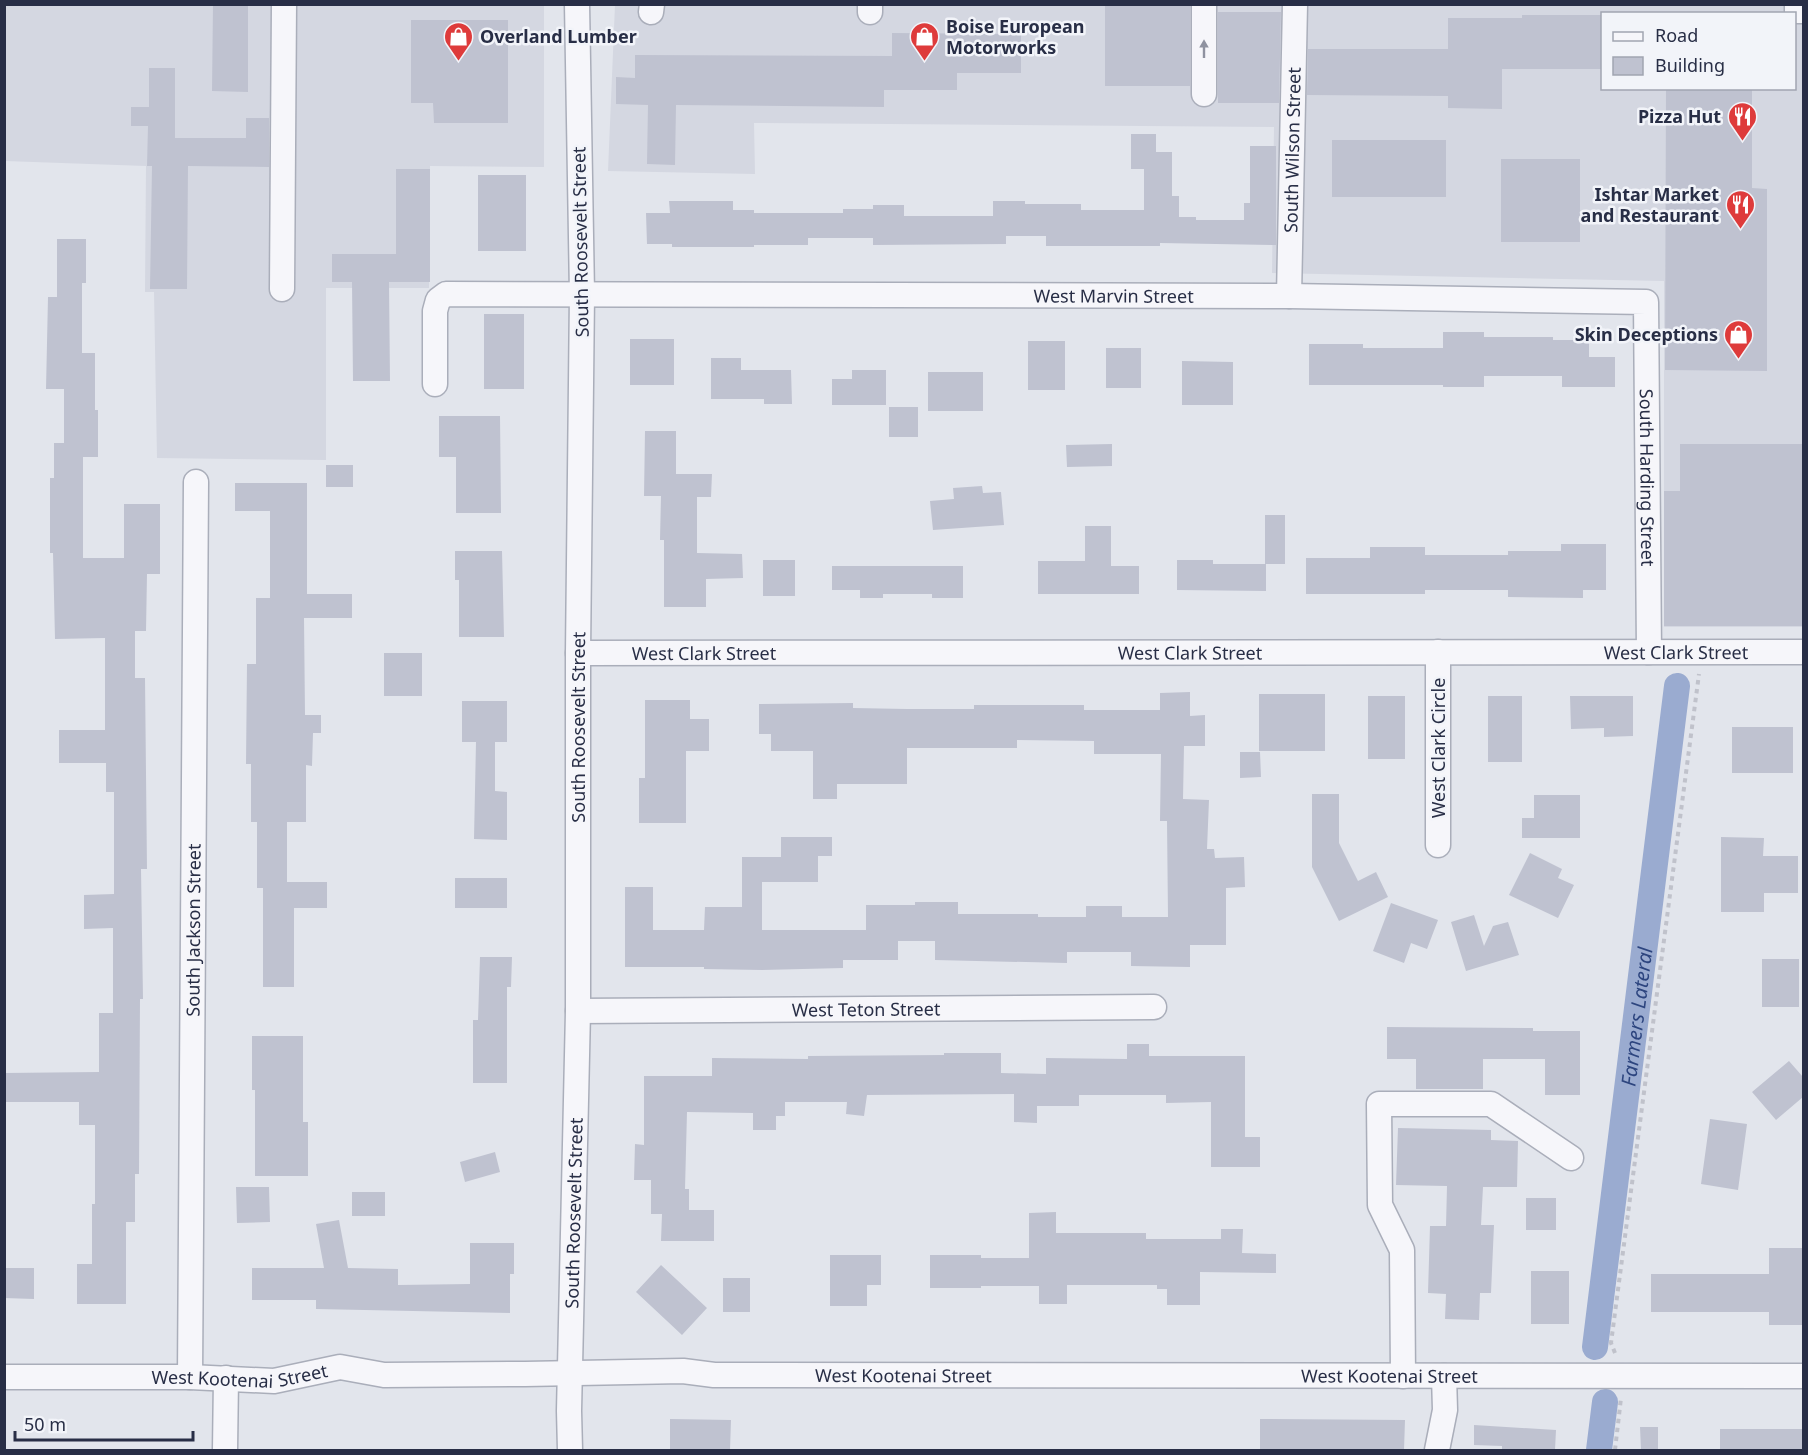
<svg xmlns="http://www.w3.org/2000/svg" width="1808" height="1455" viewBox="0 0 1808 1455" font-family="'Noto Sans',sans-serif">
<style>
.built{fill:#d4d7e1;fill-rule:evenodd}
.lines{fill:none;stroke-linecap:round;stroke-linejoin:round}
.canal{stroke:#9aabd0;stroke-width:26}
.building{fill:#bfc2d0}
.minor-casing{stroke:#aaaeba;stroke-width:27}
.path{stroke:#c0c2cb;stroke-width:4;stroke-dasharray:4.5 4.5;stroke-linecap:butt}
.minor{stroke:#f6f6fa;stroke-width:24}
.oneway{fill:#8f92a0}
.labels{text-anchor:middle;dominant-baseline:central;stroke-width:5;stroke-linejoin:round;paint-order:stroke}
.poi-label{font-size:18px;font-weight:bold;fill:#282e46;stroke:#f2f4f9;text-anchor:end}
.street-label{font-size:18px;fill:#282e46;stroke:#f2f4f9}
.water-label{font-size:20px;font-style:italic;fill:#2d457f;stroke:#f2f4f9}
</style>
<rect width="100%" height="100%" fill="#e2e5ec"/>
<path class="built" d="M5,5H544V167L430,166L429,288H326V460L157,458L154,292H145L146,166L5,161Z
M615,5H1803V627H1664V281L1272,273L1274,127L754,123L755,174L608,171ZM1602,14H1794V88H1602Z"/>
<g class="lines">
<g class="canal">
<path id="s1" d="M1595,1347L1677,686"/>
<path d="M1599,1450L1605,1402"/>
</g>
</g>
<path class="building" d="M213,4H248V92L212,91Z
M1105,4H1190V86H1105Z
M1218,12H1281L1279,103H1218Z
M1522,15H1602V69H1502V109L1448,108V96L1307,95L1308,49H1448V18H1522Z
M411,20H508V123H434L433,103H411Z
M892,33L1021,34V73H957V90H884V107L676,105L675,165L647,164L648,105L616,104V77L635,78V55L892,56Z
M149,68H175V138H246V118H269V167L188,166L187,289H150L152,166H147L148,126H131V107H149Z
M1666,88H1752V188L1767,189V371L1665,370Z
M1131,134H1156V152H1172V196H1179V217H1196V220H1244V203H1250V146H1276V245L1160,243V246H1046V236H1006V244L873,245V238H808V245H754V247H672V244H647L646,213H670L669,201H733V210H754V213H843V209H873V205H904V216H993V201H1025V204H1081V210H1144V169H1131Z
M1332,140H1446V197H1332Z
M1501,159H1580V242H1501Z
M396,169H430V282H389L390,381H353L352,282H332V254H396Z
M478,175H526V251H478Z
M57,239H86V283H82V353H95V410H98V457H83V558H124V504H160V574H147L146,631H135V678H145L147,869H141L143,999H140L139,1174H135V1222H126V1304H77V1264H92V1204H95V1125H79V1102H4V1073L99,1072V1013H113V928L84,929V895L114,894V792H106V763H59V730H105V638L55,639L53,553H50V478H54V443H64V389H46L48,297H57Z
M484,314H524V389H484Z
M1443,332H1484V337H1553V340H1589V357H1615V387H1562V376H1484V387H1443V385H1309V344H1363V348H1443Z
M630,339H674V385H630Z
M1028,341H1065V390H1028Z
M1106,348H1141V388H1106Z
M711,358H741V370H791L792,404H764V399H711Z
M1182,361L1233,362V405H1182Z
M852,370H886V405H832V379H852Z
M928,372H983V411H928Z
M889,407H918V437H889Z
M439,416H500L501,513H456V457H439Z
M645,431H676V474H712L711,497H697V553L742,554L743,578L706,579V607H664V540H660L661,496H644Z
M1112,444V466L1067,467L1066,445Z
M1680,444H1802V479H1803V626H1664V491H1680Z
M326,465H353V487H326Z
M235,483H307V594H352V618H304L305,715H321V733H313L312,766L306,765V822H287V882H327V908H294V987H263V888H257V822H251V764H246L247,664H256V598H270V511H235Z
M982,486L983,493L1001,492L1004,525L933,530L930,501L954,499L953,488Z
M1265,515H1285V564H1266V591L1177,590V560H1213V564H1265Z
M1085,526H1111V566H1139V594H1038V561H1085Z
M1561,544H1606V590H1583V598L1508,597V590H1425V594H1306V558H1370V547H1425V555H1508V551H1561Z
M455,551H502L504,637H459V580H455Z
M763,560H795V596H763Z
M832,566H963V598H932V594H883V598H860V590H832Z
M384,653H422V696H384Z
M1190,692V716L1205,715V746H1184L1183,799L1209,800L1207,849H1214L1215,858L1244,857L1245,887L1226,888V945H1190V967L1131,966V952H1067V963L935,960V941H898V960H843V968L762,970L704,969V967H625V887H653V930H704L705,907H742V857H781V837H832V856H818V882H762V930H866V905H915V902H958V914H1038V917H1086V906H1122V917H1168L1167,821H1160L1161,754H1094V741L1017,740V748H907V784H837V799H813V751H771V734H759V704L853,703V708L907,709H974V705H1084V710H1160V693Z
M1259,694H1325V751H1259Z
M1368,696H1405V759H1368Z
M1488,696H1522V762H1488Z
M1570,696H1633V736L1604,737V728L1571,729Z
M645,700H690V719H709V751H686V823H639V778H645Z
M462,701H507V742H495V791L507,792V840L474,839L476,742H462Z
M1732,727H1793V773H1732Z
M1240,752H1260L1261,777L1240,778Z
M1312,794H1339V843L1358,881L1376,872L1388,897L1339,921L1312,867Z
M1534,795H1580V838H1522V818H1534Z
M1721,837L1764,838L1763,856H1798V893H1764V912H1721Z
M1530,853L1562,869L1558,878L1574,885L1558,918L1509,895Z
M455,878H507V908H455Z
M1391,903L1438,920L1427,949L1411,943L1404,963L1373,951Z
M1474,915L1484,946L1493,926L1508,922L1519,955L1466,971L1451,922Z
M480,957H512L511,987H507V1083H473V1020H478Z
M1762,959H1799V1007H1762Z
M1387,1027L1533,1028V1031H1580V1095H1545V1059H1483V1089H1416V1059H1387Z
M252,1036H303V1122H308V1176H255V1090H252Z
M1127,1044H1149V1056H1245V1137H1260V1167H1211V1102L1166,1103V1095H1079V1106H1037V1123L1014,1122V1094L867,1095L864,1116L846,1114L847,1102H785V1116H776V1130H753V1113L687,1112L685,1189H689V1210H714V1241H661L662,1214H651V1180H634L635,1144L644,1145V1076H712V1058L808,1059V1056L944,1055V1053H1001V1073L1046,1074V1058L1127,1059Z
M1789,1061L1803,1077V1097L1776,1120L1752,1092Z
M1710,1119L1747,1124L1738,1190L1701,1184Z
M1398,1128L1491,1130V1140L1518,1141L1517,1187H1483L1481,1225H1494L1491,1293H1480L1479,1320L1445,1319L1446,1294L1428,1293L1430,1226H1446L1447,1186L1396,1185Z
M495,1152L500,1172L465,1182L460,1162Z
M236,1187H269L270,1222L237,1223Z
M352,1192H385V1216H352Z
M1526,1198H1556V1230H1526Z
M1056,1212V1233H1146V1239H1221V1229H1243L1242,1253L1276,1254V1273L1200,1272V1305H1167V1289H1157V1285H1067V1304H1039V1286H981V1288H930V1255H981V1258H1029V1213Z
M339,1220L348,1268L398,1269V1285L470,1284V1243H514V1274H510V1313L316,1309V1300H252V1268H324L316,1224Z
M1769,1248H1803V1325H1769V1312H1651V1274H1769Z
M830,1255H881V1285H867V1306H830Z
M661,1265L707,1308L682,1335L636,1292Z
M4,1268H34V1299L4,1298Z
M1531,1271H1569V1324H1531Z
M723,1278H750V1312H723Z
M670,1419L731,1420L730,1450H670Z
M1260,1419L1405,1420L1404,1450H1260Z
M1474,1425L1556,1430L1555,1450H1502V1446L1474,1445Z
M1640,1427H1658V1450H1641Z
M1720,1429H1803V1450H1720Z"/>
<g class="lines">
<defs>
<g id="minor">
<path d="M1797,4V11H1804"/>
<path d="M651,12L652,4"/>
<path d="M870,12V4"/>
<path d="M1204,94V4"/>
<path d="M282,289L284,4"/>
<path id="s2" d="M1289,296L1295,4"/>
<path id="s3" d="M435,384V311L438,300L446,294L1289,296L1646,302L1649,652"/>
<path id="s4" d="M578,653L1804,652"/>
<path d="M1438,845V652"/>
<path id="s5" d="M578,1011L1154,1007"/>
<path d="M1403,1376L1402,1250L1380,1205L1379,1104H1491L1571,1158"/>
<path id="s6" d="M4,1377H190L274,1381L340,1367L384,1375L525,1374L683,1371L714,1375L1804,1376"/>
<path id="s7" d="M190,1377L196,482"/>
<path d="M225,1450L226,1378"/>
<path id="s8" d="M570,1450L569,1411L578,1011V653L582,294L577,4"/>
<path d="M1437,1450L1445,1410L1444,1376"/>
</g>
</defs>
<use href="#minor" class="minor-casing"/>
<path class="path" d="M1615,1353L1611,1343L1699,674
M1615,1450L1621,1398"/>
<use href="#minor" class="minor"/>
</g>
<defs><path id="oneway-solid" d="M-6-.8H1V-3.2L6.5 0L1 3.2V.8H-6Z" transform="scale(1.5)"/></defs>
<use class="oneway" href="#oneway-solid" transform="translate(1204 49) rotate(-90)"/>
<defs>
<symbol id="shop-pin" viewBox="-11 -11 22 30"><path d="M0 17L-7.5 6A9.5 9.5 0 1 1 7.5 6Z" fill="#de3b3b" stroke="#f2f4f9"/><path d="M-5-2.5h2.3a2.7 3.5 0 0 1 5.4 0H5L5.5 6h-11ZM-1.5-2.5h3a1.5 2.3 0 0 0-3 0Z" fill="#fff"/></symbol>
<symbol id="restaurant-pin" viewBox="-11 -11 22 30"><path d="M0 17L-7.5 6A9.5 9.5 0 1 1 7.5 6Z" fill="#de3b3b" stroke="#f2f4f9"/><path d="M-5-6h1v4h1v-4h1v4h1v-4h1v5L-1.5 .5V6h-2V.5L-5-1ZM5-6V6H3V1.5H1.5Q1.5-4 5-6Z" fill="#fff"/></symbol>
</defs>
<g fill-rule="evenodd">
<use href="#shop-pin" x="442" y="20" width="33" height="45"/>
<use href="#shop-pin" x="908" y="20" width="33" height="45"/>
<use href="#restaurant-pin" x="1726" y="100" width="33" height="45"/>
<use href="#restaurant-pin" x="1724" y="188" width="33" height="45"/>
<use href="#shop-pin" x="1722" y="318" width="33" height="45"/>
</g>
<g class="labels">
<g class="poi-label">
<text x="946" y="26" text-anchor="start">Boise European<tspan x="946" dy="21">Motorworks</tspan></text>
<text x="480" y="36" text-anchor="start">Overland Lumber</text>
<text x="1721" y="116">Pizza Hut</text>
<text x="1719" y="194">Ishtar Market<tspan x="1719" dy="21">and Restaurant</tspan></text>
<text x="1718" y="334">Skin Deceptions</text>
</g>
<g class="street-label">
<text stroke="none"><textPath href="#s2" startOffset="146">South Wilson Street</textPath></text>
<text transform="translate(580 242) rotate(-91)">South Roosevelt Street</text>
<text stroke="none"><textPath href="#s3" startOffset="762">West Marvin Street</textPath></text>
<text stroke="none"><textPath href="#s3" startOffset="1470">South Harding Street</textPath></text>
<text stroke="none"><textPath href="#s4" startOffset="612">West Clark Street</textPath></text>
<text stroke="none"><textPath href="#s4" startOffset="1098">West Clark Street</textPath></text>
<text stroke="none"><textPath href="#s4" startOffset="126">West Clark Street</textPath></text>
<text stroke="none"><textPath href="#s8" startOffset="723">South Roosevelt Street</textPath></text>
<text transform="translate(1438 748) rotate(-90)">West Clark Circle</text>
<text stroke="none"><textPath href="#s7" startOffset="447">South Jackson Street</textPath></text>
<text stroke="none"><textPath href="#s5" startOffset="288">West Teton Street</textPath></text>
<text stroke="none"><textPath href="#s8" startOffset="237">South Roosevelt Street</textPath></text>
<text stroke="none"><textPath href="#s6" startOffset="236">West Kootenai Street</textPath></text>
<text stroke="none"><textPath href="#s6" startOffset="902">West Kootenai Street</textPath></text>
<text stroke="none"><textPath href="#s6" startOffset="1388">West Kootenai Street</textPath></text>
</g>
<g class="water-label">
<text stroke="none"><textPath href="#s1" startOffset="333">Farmers Lateral</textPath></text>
</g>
</g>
<rect width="1808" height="1455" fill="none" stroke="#282e46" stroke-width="12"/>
<rect x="1601" y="12" width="195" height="78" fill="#f2f4f9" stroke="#a1a5b1" stroke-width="1.5"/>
<rect x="1613" y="32" width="30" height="9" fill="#f6f6fa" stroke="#a1a5b1" stroke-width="1.5"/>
<text x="1655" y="42" font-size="18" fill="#282e46">Road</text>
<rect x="1613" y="57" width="30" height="18" fill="#bfc2d0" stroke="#a1a5b1" stroke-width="1.5"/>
<text x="1655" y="72" font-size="18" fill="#282e46">Building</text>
<path d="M15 1431v9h178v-9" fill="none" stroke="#282e46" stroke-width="3"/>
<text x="24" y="1431" font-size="18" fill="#282e46" stroke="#f2f4f9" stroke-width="4.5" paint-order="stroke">50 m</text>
</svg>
